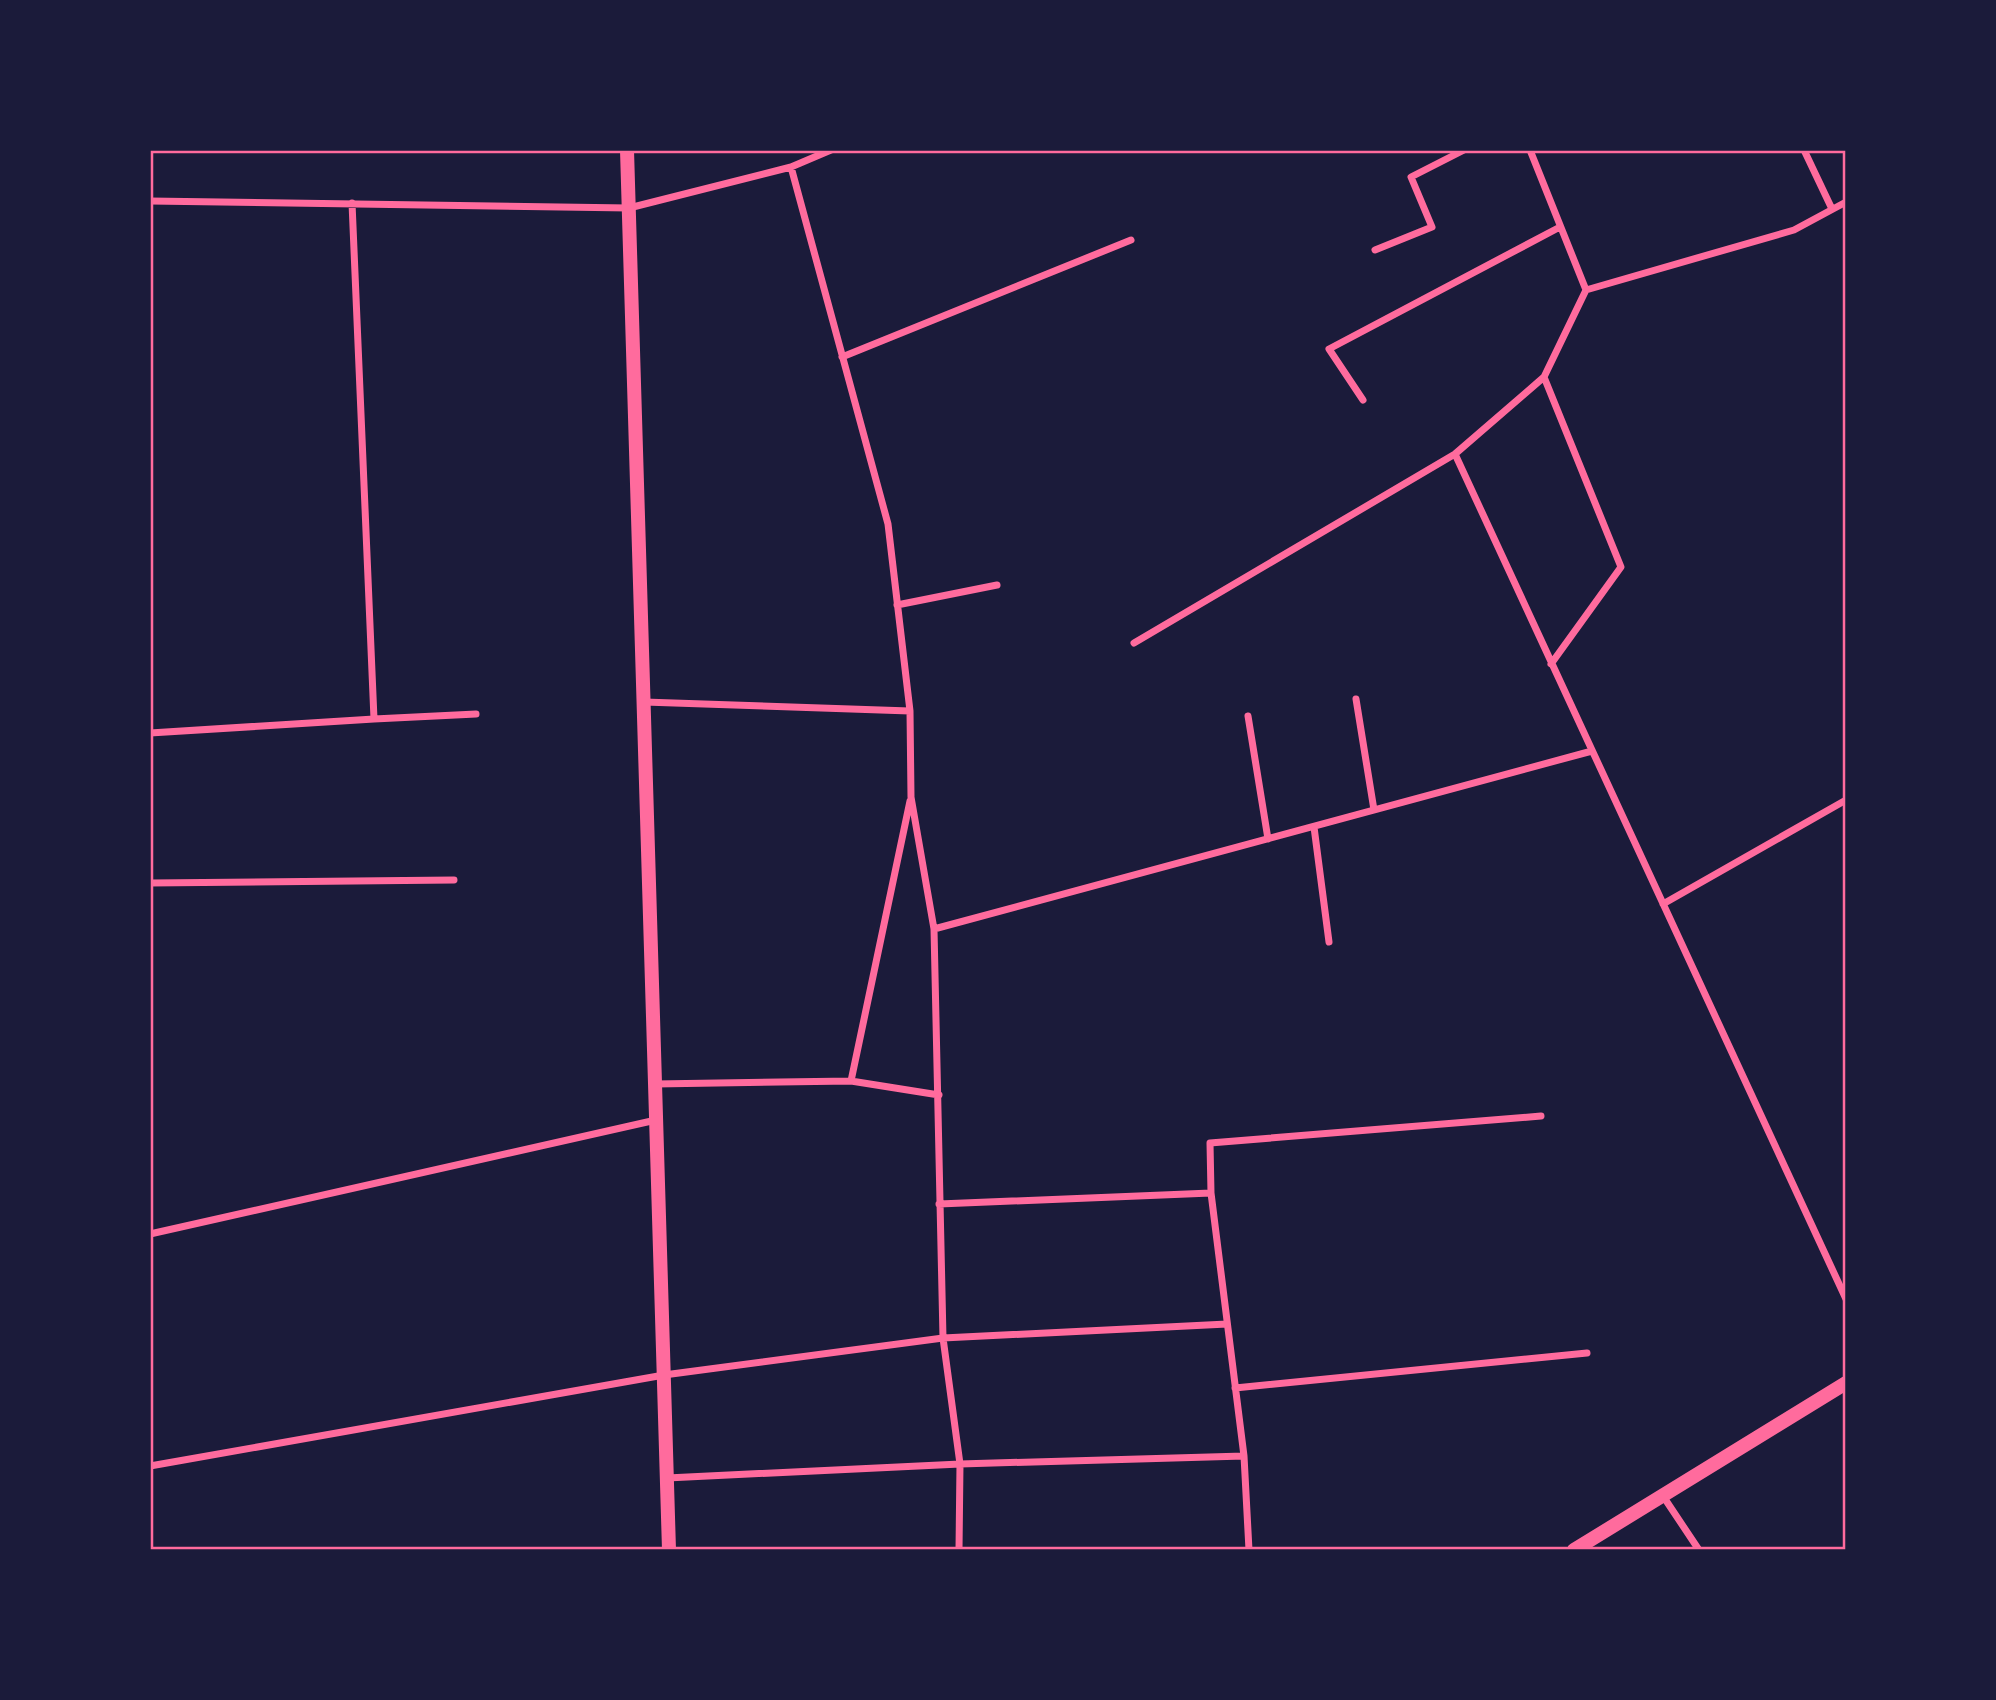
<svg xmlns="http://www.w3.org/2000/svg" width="1996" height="1700" viewBox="0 0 1996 1700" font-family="Barlow,sans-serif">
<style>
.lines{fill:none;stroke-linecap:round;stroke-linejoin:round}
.minor{stroke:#ff6b9d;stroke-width:7}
.secondary{stroke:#ff6b9d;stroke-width:14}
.neatline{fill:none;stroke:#ff6b9d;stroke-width:2.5}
</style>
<rect width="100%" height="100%" fill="#1b1b3a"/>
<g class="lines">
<path class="minor" d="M1804,150L1832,209
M791,167L888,524L910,711L911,797L934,929L943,1338L960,1464L959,1550
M150,201L629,208L791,167L831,150
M1375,250L1432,227L1411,177L1464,150
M1586,290L1794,230L1846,202
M842,357L1131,240
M1544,377L1621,567L1551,664
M1363,400L1329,349L1560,227
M1455,454L1846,1299
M897,605L997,585
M1134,643L1455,454L1544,377L1586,290L1530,150
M1356,699L1374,810
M644,702L910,711
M1248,716L1268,839
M374,719L476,714
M150,733L374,719L352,203
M1314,827L1329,942
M150,883L454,880
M1663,904L1846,800
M934,929L1592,751
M851,1081L910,801
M655,1084L851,1081L939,1095
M939,1204L1211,1193
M150,1234L656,1120
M1235,1388L1587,1353
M150,1466L664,1375L943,1338L1227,1324
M667,1478L960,1464L1244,1456
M1663,1496L1699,1550
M1249,1550L1244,1456L1211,1193L1210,1143L1541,1116"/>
<path class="secondary" d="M627,150L669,1550
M1574,1550L1846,1383"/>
</g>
<rect width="1996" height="1700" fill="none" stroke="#1b1b3a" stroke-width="304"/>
<rect x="152" y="152" width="1692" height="1396" class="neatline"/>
</svg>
